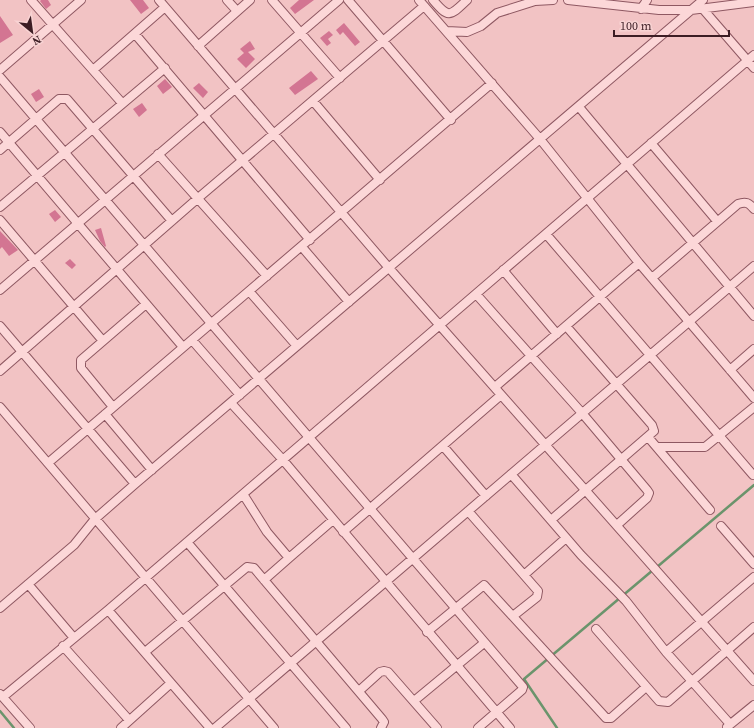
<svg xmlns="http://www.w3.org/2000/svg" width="754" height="728" viewBox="0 0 754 728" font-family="'Source Serif 4',serif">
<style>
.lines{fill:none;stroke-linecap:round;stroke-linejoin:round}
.stream{stroke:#6b946c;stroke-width:2.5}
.building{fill:#d37592}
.minor-casing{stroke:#8e5862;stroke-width:10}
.minor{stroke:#fcd7d8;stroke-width:8}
</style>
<rect width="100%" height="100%" fill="#f2c3c4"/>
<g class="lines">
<path class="stream" d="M657,567L754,485
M0,711L14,728
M557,728L524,679L653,570"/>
</g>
<path class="building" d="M41,0H48L51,5L46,9L40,1Z
M130,0H143L149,8L141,14Z
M299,0H314L295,14L290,8Z
M0,16L13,35L0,43Z
M344,23L360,42L355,46L343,32L340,35L336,30Z
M329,31L333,35L328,39L331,43L327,46L320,38Z
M250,41L255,49L248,52L255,59L246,68L237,59L244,53L240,49Z
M311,71L318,79L295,95L289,88Z
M165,79L172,87L163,94L157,86Z
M199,83L208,92L203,98L193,88Z
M39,89L44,97L36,102L31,94Z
M142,103L147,110L139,117L133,109Z
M55,210L61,217L55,222L49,214Z
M101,228L106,246L105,247L100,241L95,230Z
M0,231L18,250L9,256L2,247L0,249Z
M70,259L76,265L72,269L65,263Z"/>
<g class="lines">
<defs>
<path id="minor" d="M31,0L122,103
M159,0L389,268L754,681
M227,0L237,11
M272,0L340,78
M348,0L451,120
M419,0L540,139L639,263L754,398
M433,0C449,19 450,16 467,0
M568,0L659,10H691L754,2
M702,8L754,68
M641,9L647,0
M447,31L467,32L481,26L497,13L535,1L553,0
M135,34L310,240
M198,46L250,0
M0,70L81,0
M93,70L165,7
M0,77L523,687L522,690L478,728
M313,101L380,180
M579,107L754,316
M0,132L183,347
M651,143L717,221
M0,150L59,99H67L172,221
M158,154L267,276
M0,207L165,68
M0,220L103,341
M546,234L753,475
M302,247L349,302
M503,270L557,334
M652,278L738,204C746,201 749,203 754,209
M0,290L339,0
M249,291L297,346
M476,294L582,413L647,490L649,493L647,498L617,525
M0,326L135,484
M192,340L240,395
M730,370L754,349
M0,371L197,199L424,6
M495,387L639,263
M231,403L283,460L510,728
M0,407L274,728
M113,407L81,368V360L146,304
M105,414L152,470
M648,437L710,510
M443,446L486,496
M657,447H705L754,407
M48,463L492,83
M511,474L581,555L626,601L666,652L730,724
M243,494L267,532L289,558L333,520
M468,511L538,591L537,597L513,616
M551,520L654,431L652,425L566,326
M721,526L754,564
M343,532L501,395
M187,542L346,728
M524,575L566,538
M264,580L289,558
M28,584L74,638
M0,608L74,545L95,519L135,484L703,0
M108,610L210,728
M596,629L659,701L668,702L754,627
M427,632L484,585L606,718H611L646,687
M63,646L129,720
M145,652L247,567L254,568L382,719L384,722L381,728
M666,652L754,577
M359,691L380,672L384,671L388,672L437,728
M0,694L30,728
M3,697L108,610L754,55
M414,701L484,643
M727,727L754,705
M121,728L171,683
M215,728L754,266"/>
</defs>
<use href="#minor" class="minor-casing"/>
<use href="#minor" class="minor"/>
</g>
<g transform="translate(32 32) rotate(151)" stroke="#f8d3d3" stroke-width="3" paint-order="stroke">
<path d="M0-3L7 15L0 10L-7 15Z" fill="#3c1d24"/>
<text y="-6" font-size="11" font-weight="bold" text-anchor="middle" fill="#3c1d24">N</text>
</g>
<path d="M614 30v6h115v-6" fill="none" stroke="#3c1d24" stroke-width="2"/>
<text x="620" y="30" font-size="12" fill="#3c1d24" stroke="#f8d3d3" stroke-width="3" paint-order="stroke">100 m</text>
</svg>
